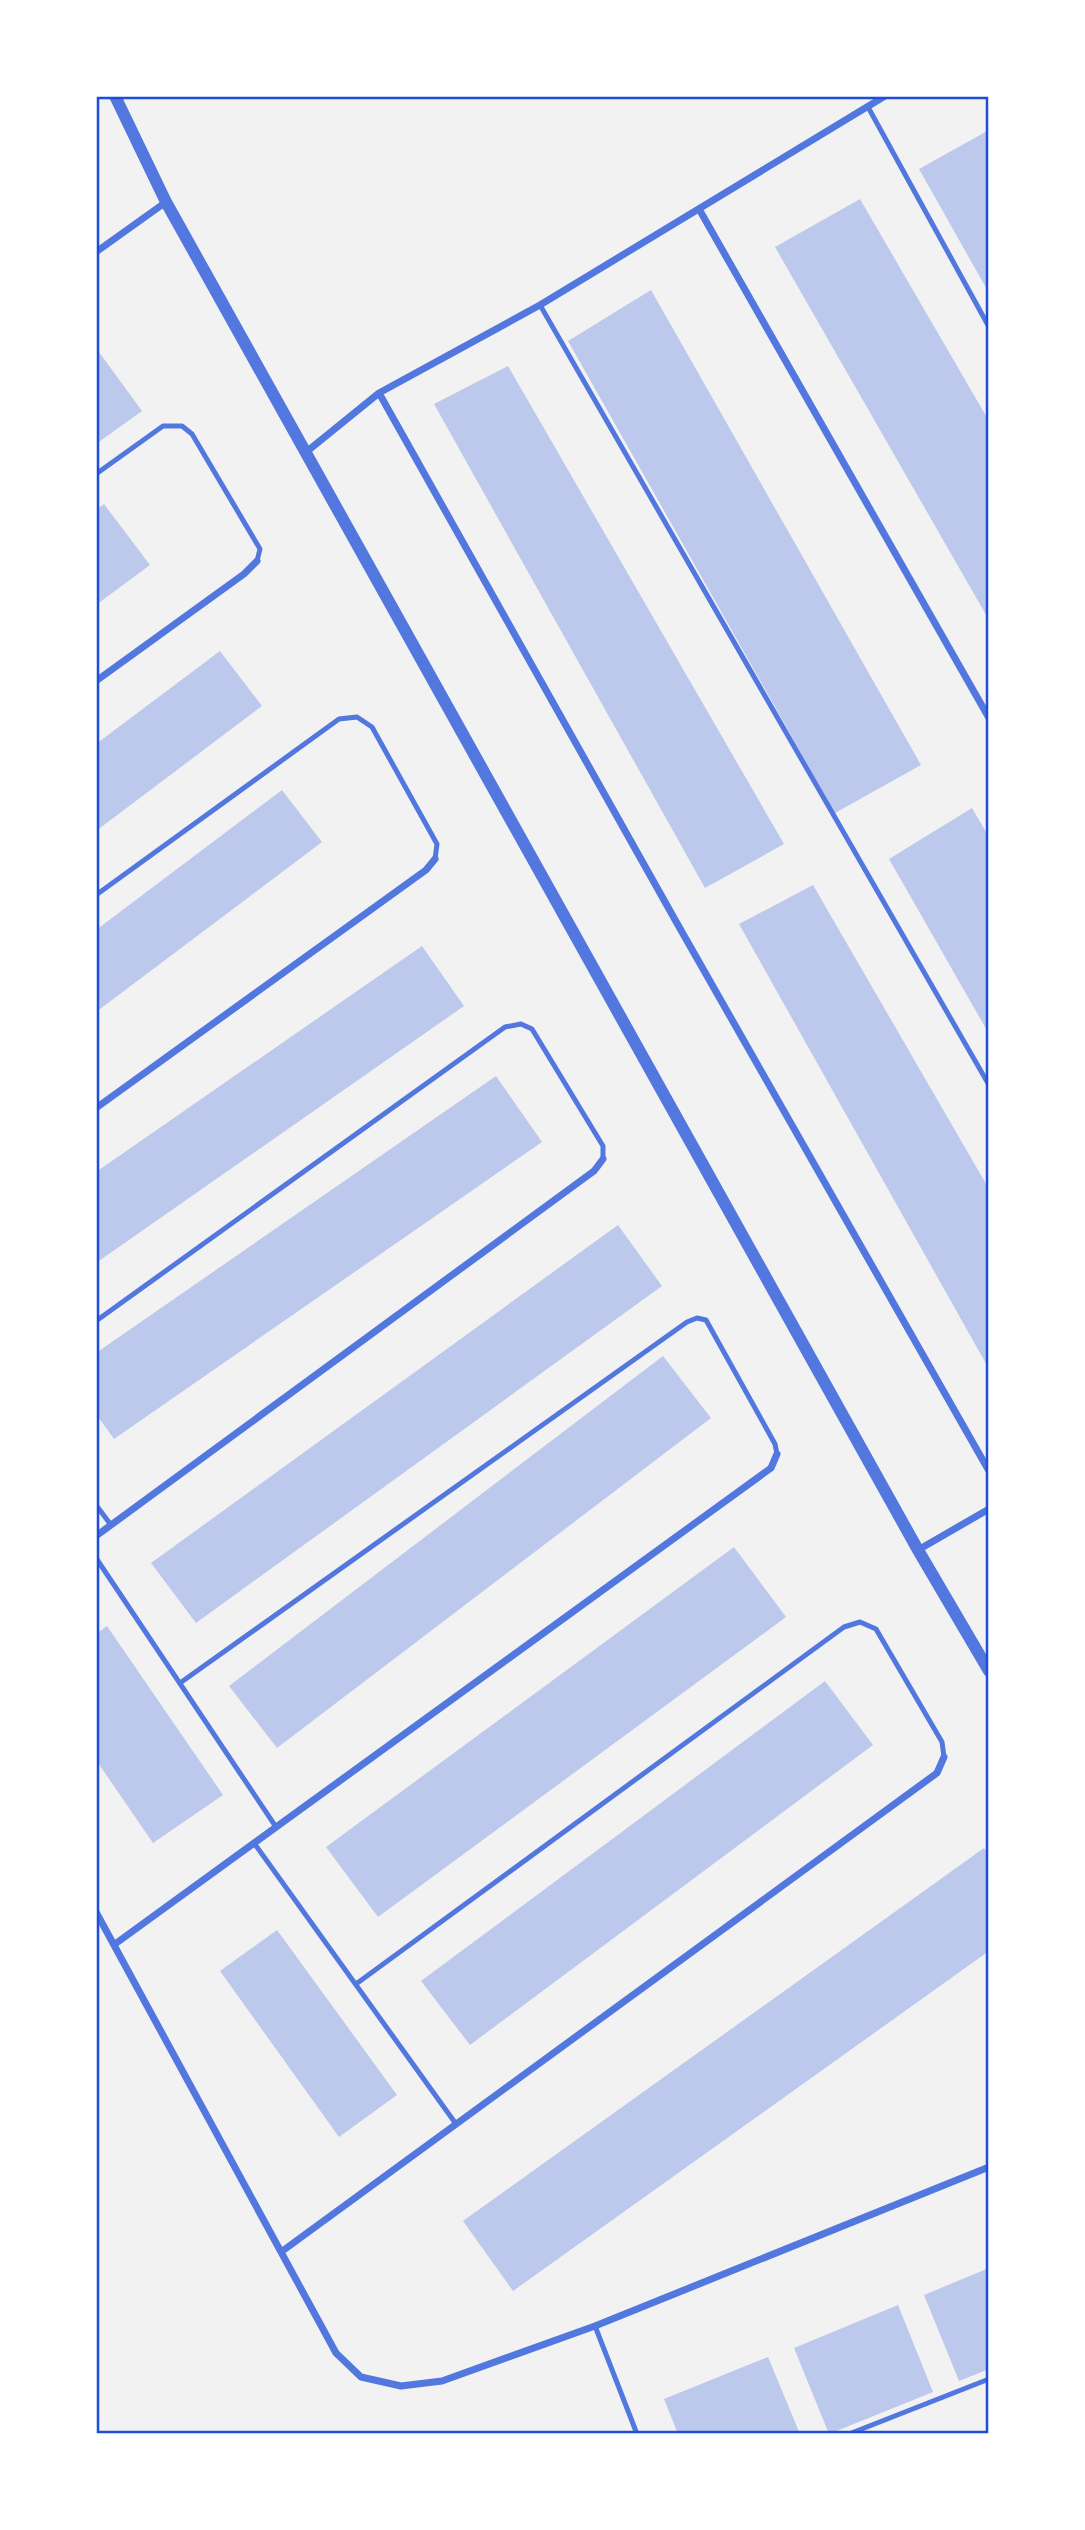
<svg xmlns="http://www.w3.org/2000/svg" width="1085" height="2530" viewBox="0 0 1085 2530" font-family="'Public Sans',sans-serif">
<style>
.building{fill:#bdc9ec}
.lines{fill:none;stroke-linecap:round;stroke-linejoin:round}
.service{stroke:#5277de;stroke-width:5}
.minor{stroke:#5277de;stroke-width:7}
.tertiary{stroke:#5277de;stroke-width:12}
.neatline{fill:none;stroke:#1d4ed8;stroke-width:2.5}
</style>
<rect width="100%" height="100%" fill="#f2f2f2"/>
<path class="building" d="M989,130V293L919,169Z
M860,199L989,421V620L775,247Z
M651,290L921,765L835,813L568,341Z
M99,352L142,411L96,444V354Z
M508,366L784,844L705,888L434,404Z
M104,504L150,565L96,605V510Z
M220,651L262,706L96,831V744Z
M282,790L322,842L96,1012V930Z
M972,808L989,837V1034L889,859Z
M813,885L989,1189V1369L739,924Z
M422,946L464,1006L96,1263V1172Z
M496,1076L542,1142L114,1439L96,1414V1353Z
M618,1225L662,1286L196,1623L151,1563Z
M663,1356L711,1418L277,1748L229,1686Z
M734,1547L786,1617L378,1917L326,1847Z
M107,1626L223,1795L153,1843L96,1760V1634Z
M825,1681L873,1745L470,2045L421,1981Z
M984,1848L989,1855V1951L513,2291L463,2221Z
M277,1930L397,2095L339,2137L220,1971Z
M989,2268V2369L959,2381L924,2295Z
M898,2305L933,2392L829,2434L794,2348Z
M768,2357L800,2434H678L664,2399Z"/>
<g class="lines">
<path class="service" d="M868,107L989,327
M540,305L989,1085
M96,474L163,426H182L192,434L260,549L257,561
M96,895L339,719L357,717L372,727L437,844L435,859
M96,1321L505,1027L521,1024L532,1029L603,1146V1159
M96,1505L111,1525
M96,1558L276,1827
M180,1683L687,1322L697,1318L706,1320L775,1444L777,1454
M254,1843L456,2124
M356,1984L844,1627L860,1622L876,1629L942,1742L944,1757
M595,2326L637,2434
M849,2434L989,2379"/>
<path class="minor" d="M699,209L989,718
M96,252L166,202
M379,393L678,925L989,1471
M305,453L379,393L540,305L885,96
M96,681L244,574L257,561
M96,1108L426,870L435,859
M96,1536L594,1171L603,1159
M918,1550L989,1509
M96,1912L336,2353L361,2377L401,2386L442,2381L595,2326L989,2167
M115,1944L771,1468L777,1454
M281,2252L937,1773L944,1757"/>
<path class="tertiary" d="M115,96L166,202L918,1550L989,1671"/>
</g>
<rect width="1085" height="2530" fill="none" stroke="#ffffff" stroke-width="196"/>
<rect x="98" y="98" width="889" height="2334" class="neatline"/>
</svg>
